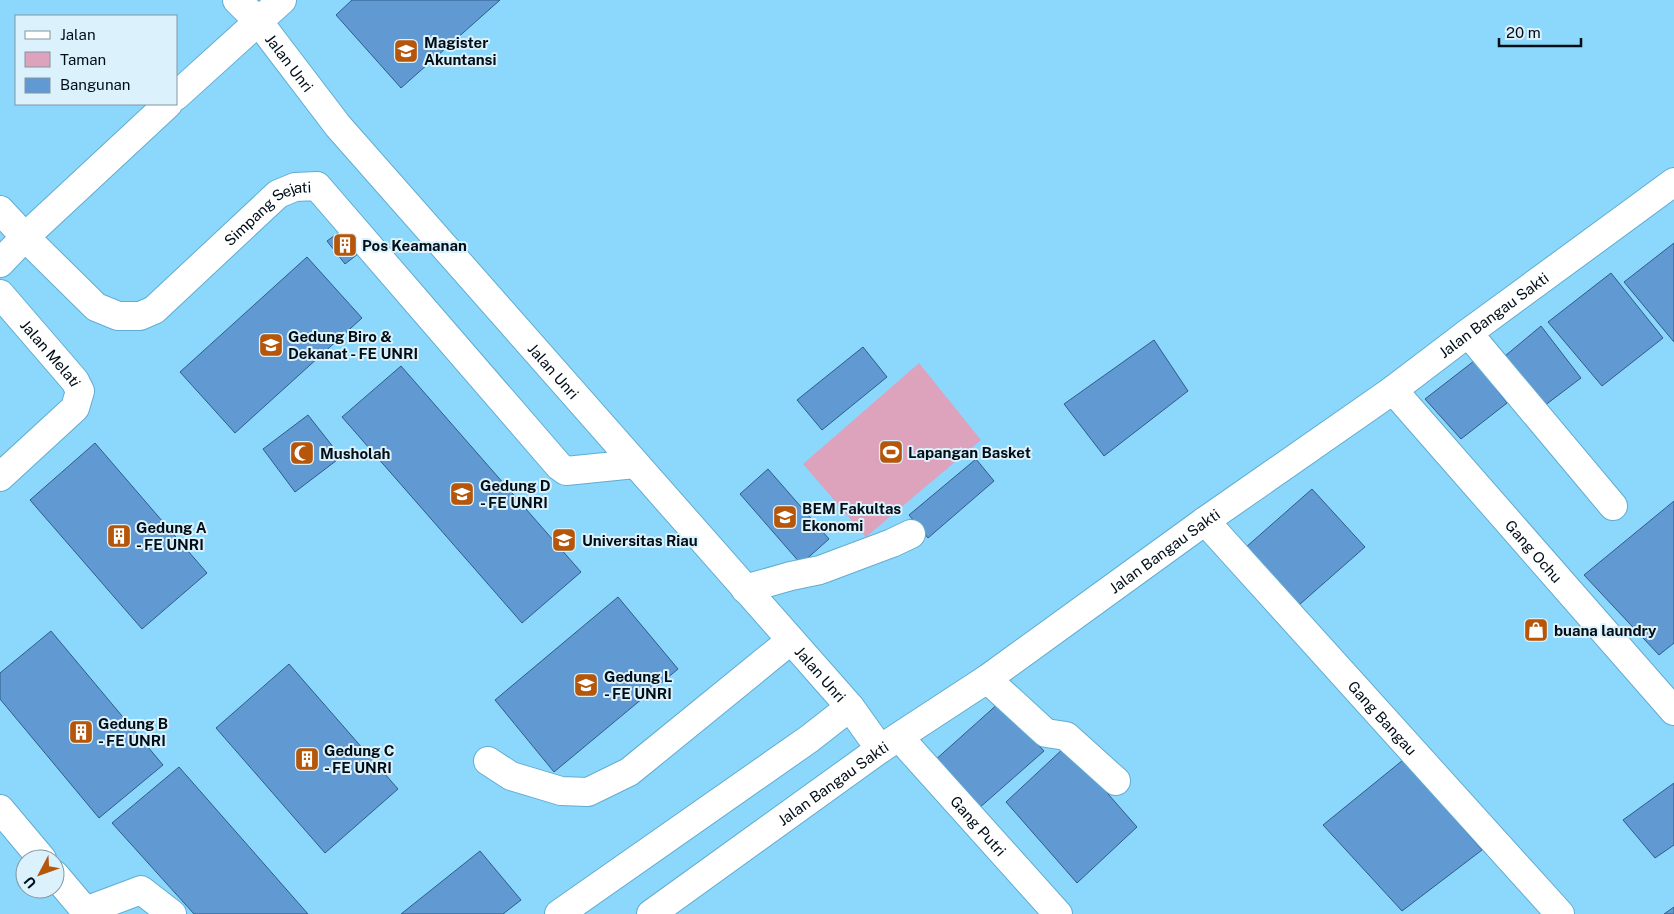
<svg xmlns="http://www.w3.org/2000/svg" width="1674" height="914" viewBox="0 0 1674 914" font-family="'Public Sans',sans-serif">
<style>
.green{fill:#dda3bd}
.building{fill:#6199d3;stroke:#2e5c8a}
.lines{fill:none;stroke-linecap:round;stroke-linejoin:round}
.minor-casing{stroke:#62acd0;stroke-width:30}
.minor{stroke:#fff;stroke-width:28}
.labels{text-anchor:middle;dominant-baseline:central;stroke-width:4;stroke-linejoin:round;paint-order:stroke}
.poi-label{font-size:15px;font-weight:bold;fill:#000e18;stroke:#dbf1fc;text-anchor:start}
.street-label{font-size:15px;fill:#000e18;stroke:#dbf1fc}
</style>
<rect width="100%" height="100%" fill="#8cd8fd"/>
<path class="green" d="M919,363L981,440L866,537L803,464Z"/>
<path class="building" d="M352,0H500L401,88L336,15Z
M346,227L363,250L345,264L327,241Z
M1674,243V342L1624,282Z
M307,257L362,318L235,433L180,372Z
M1611,273L1663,338L1602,386L1548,322Z
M1541,326L1581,378L1544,406L1505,356Z
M1154,340L1188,391L1104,456L1064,404Z
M863,347L887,377L822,430L797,400Z
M1474,361L1507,403L1461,439L1425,399Z
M401,366L581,572L522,623L342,417Z
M308,415L341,457L295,492L263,449Z
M95,443L207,573L142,629L30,500Z
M976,459L994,481L928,538L909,515Z
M768,469L829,539L801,564L740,494Z
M1312,489L1365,547L1299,605L1245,548Z
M1674,501V643L1659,655L1584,575Z
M618,597L678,669L554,772L495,700Z
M51,631L163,765L99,818L0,699V673Z
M289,664L398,789L325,853L216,728Z
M1000,702L1044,751L978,809L934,761Z
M1066,746L1137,827L1077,883L1006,802Z
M1403,760L1482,850L1402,911L1323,825Z
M179,767L308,914H194L112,823Z
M1674,783V845L1655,858L1623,820Z
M480,851L521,900L503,914H401Z
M1674,907V914H1664Z"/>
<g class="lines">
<defs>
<g id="minor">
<path id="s1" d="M237,0L258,21L338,126L850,707L880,749"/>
<path d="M176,96L282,0"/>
<path id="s2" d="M0,210L25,237L96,307L118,316H140L154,310L278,194L295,187L317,186L559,466L566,471L635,464"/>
<path d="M0,263L25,237L168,104"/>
<path id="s3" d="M0,294L75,381L80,391L75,408L0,477"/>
<path d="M1468,333L1613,506"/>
<path id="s4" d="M1393,390L1674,711"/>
<path id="s5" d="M1205,521L1560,914"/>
<path d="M745,589L791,576L820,570L892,543L911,534"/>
<path d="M987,679L1046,733L1066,736L1116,781"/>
<path id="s6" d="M899,737L1058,914"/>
<path d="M488,761L511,776L561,791L588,792L629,772L790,641"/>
<path d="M0,809L42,859"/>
<path d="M55,875L88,914"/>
<path d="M85,911L141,890L172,914"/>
<path d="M559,914L809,739L850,707"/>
<path id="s7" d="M651,914L880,749L987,679L1205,521L1393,390L1468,333L1674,182"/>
</g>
</defs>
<use href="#minor" class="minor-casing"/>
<use href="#minor" class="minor"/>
</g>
<defs>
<symbol id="university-square" viewBox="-11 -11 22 22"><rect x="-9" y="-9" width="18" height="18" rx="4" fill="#b5560a" stroke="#dbf1fc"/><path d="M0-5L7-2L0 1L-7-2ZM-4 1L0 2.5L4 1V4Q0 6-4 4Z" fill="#fff"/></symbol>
<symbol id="building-square" viewBox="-11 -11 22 22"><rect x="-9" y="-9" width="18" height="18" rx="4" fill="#b5560a" stroke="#dbf1fc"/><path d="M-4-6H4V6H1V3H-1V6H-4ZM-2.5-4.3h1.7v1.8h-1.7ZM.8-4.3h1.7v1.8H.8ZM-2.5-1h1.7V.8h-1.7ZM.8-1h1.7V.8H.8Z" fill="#fff"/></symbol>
<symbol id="stadium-square" viewBox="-11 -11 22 22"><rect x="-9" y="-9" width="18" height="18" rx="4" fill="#b5560a" stroke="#dbf1fc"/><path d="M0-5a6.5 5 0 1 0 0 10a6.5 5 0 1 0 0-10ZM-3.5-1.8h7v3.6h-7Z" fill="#fff"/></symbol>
<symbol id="mosque-square" viewBox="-11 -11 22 22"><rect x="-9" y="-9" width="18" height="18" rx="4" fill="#b5560a" stroke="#dbf1fc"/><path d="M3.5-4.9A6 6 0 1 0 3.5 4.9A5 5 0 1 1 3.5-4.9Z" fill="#fff"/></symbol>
<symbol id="shop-square" viewBox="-11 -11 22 22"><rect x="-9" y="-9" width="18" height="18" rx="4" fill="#b5560a" stroke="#dbf1fc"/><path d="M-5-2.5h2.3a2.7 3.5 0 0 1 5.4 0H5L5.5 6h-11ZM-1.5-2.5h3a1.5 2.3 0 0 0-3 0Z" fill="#fff"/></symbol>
</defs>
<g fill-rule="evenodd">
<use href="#university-square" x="392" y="37" width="28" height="28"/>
<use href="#building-square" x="331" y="231" width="28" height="28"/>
<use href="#university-square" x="257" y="331" width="28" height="28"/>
<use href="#stadium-square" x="877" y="438" width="28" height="28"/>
<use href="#mosque-square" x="288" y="439" width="28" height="28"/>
<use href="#university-square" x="448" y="480" width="28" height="28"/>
<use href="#university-square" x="771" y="503" width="28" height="28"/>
<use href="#building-square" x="105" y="522" width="28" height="28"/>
<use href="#university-square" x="550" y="526" width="28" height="28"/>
<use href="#shop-square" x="1522" y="616" width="28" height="28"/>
<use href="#university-square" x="572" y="671" width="28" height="28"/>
<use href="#building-square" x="67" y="718" width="28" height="28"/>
<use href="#building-square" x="293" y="745" width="28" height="28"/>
</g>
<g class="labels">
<g class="poi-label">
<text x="424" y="42">Magister<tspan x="424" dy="17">Akuntansi</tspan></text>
<text x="362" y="245">Pos Keamanan</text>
<text x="288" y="336">Gedung Biro &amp;<tspan x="288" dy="17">Dekanat - FE UNRI</tspan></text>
<text x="908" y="452">Lapangan Basket</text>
<text x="320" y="453">Musholah</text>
<text x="480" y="485">Gedung D<tspan x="480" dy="17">- FE UNRI</tspan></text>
<text x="802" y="508">BEM Fakultas<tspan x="802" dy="17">Ekonomi</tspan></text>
<text x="136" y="527">Gedung A<tspan x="136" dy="17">- FE UNRI</tspan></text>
<text x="582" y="540">Universitas Riau</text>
<text x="1554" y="630">buana laundry</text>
<text x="604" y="676">Gedung L<tspan x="604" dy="17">- FE UNRI</tspan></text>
<text x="98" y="723">Gedung B<tspan x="98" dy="17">- FE UNRI</tspan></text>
<text x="324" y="750">Gedung C<tspan x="324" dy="17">- FE UNRI</tspan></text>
</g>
<g class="street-label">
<text stroke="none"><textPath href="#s1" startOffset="82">Jalan Unri</textPath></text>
<text stroke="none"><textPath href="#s2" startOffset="349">Simpang Sejati</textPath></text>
<text stroke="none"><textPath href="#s7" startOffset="1034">Jalan Bangau Sakti</textPath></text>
<text stroke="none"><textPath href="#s3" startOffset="78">Jalan Melati</textPath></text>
<text stroke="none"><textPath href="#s1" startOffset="488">Jalan Unri</textPath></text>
<text stroke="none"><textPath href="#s7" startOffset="629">Jalan Bangau Sakti</textPath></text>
<text stroke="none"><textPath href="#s4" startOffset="214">Gang Ochu</textPath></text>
<text stroke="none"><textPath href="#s1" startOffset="892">Jalan Unri</textPath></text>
<text stroke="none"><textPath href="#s5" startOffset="265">Gang Bangau</textPath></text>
<text stroke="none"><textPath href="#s7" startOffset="224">Jalan Bangau Sakti</textPath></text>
<text stroke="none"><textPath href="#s6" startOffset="119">Gang Putri</textPath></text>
</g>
</g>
<rect x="15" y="15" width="162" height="90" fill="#dbf1fc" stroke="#8396a1"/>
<rect x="25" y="31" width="25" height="8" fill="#ffffff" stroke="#8396a1"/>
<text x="60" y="40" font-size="15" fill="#000e18">Jalan</text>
<rect x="25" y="52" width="25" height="15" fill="#dda3bd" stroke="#8396a1"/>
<text x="60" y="65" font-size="15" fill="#000e18">Taman</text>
<rect x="25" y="78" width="25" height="15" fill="#6199d3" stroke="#8396a1"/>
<text x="60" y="90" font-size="15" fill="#000e18">Bangunan</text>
<g transform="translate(40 874) rotate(229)"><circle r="24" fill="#dbf1fc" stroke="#8396a1"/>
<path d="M0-4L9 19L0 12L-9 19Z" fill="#b5560a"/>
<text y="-8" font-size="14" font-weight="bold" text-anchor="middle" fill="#000e18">U</text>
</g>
<path d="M1499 38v8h82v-8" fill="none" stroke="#000e18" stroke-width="2.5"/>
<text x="1506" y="38" font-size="15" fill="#000e18" stroke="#dbf1fc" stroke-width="4" paint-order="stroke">20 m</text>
</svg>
